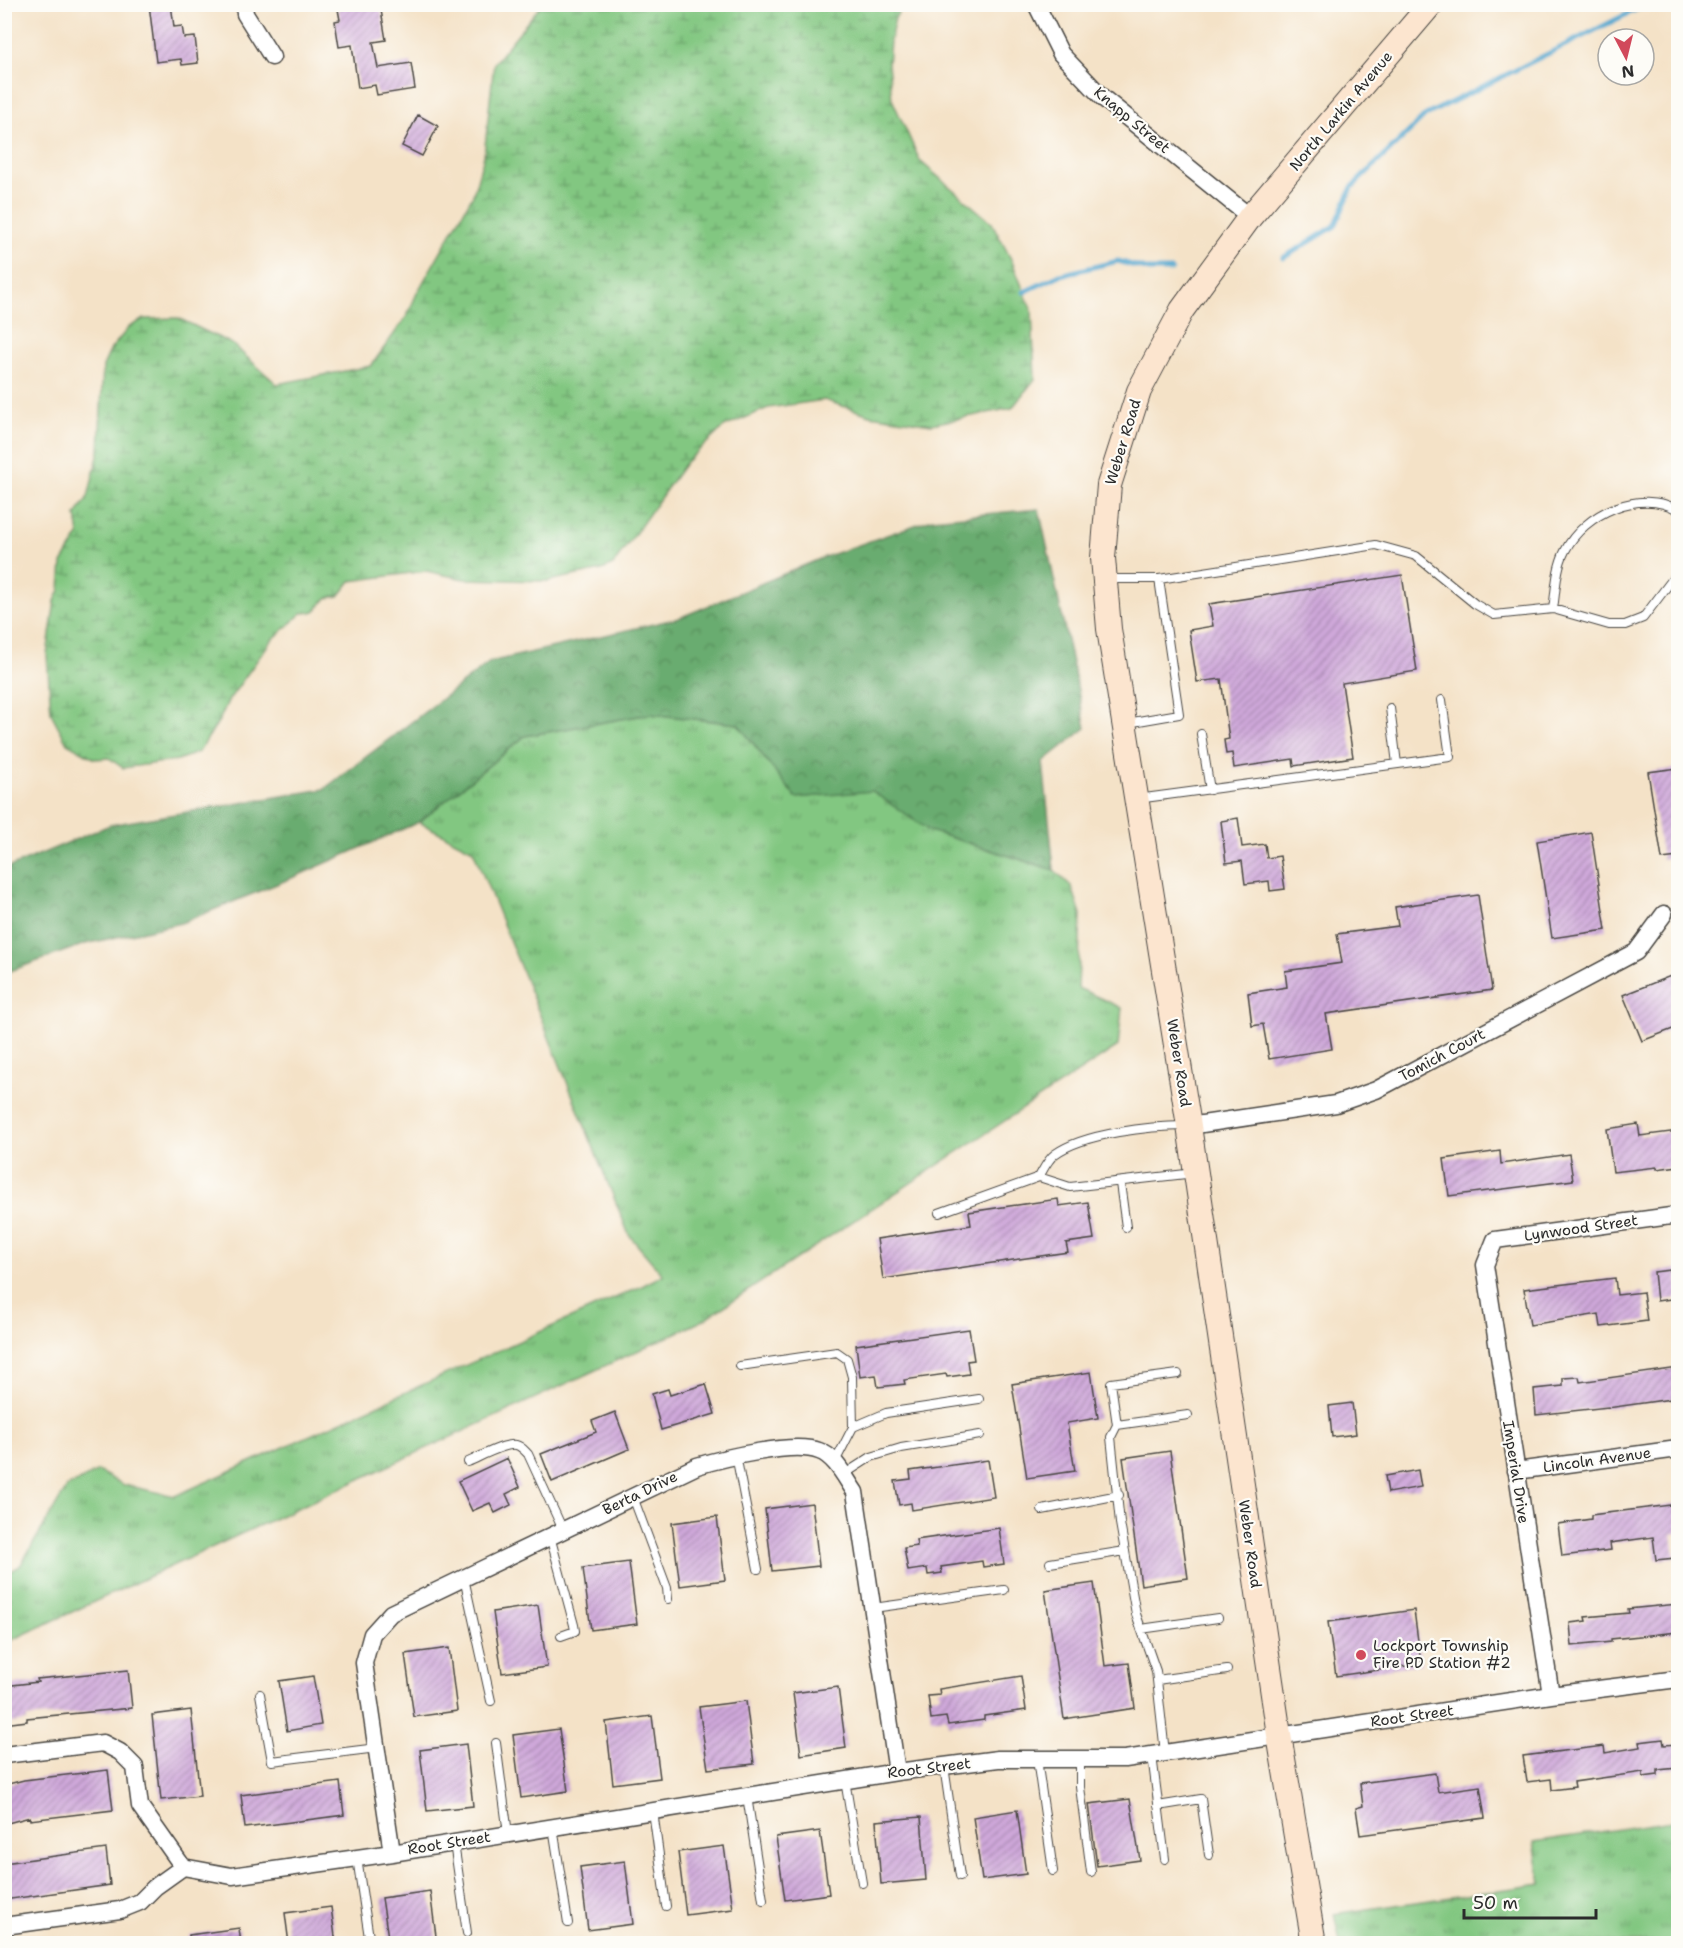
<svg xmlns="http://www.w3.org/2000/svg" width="1683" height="1948" viewBox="0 0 1683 1948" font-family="'Shantell Sans',sans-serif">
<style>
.grass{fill:url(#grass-tufts);stroke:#567956;stroke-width:1.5}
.forest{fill:url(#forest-crowns);stroke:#4a6c4d;stroke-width:1.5}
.wetland{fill:url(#wetland-marsh);stroke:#567956;stroke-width:1.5}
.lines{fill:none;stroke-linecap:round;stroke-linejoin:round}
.stream{stroke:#53a6ce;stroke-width:5}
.building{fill:url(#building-hatch)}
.service-casing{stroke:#494642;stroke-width:10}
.minor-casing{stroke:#494642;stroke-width:19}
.secondary-casing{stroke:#494642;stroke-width:26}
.service{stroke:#fff;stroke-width:8}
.minor{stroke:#fff;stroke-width:16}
.secondary{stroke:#fce5cf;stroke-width:24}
.poi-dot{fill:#d1495b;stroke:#fdfcf7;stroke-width:2}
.labels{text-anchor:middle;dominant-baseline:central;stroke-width:4.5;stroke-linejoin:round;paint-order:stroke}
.street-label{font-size:15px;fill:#2b2b2b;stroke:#fdfcf7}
.poi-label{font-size:15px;fill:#2b2b2b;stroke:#fdfcf7;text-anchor:start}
</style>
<defs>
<pattern id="grass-tufts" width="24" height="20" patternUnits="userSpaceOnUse" patternTransform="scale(1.5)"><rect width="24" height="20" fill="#82c781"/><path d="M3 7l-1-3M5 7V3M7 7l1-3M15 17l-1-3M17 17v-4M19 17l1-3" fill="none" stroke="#6ba26a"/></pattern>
<pattern id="forest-crowns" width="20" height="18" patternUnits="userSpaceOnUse" patternTransform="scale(1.5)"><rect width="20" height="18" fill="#69ac6f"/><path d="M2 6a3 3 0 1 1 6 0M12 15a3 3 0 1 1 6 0" fill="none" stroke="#578c5b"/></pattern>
<pattern id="wetland-marsh" width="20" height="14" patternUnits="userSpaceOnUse" patternTransform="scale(1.5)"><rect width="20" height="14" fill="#82c781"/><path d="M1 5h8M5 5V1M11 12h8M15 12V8" fill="none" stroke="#6ba26a"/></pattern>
<pattern id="building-hatch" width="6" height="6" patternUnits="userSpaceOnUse" patternTransform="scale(1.5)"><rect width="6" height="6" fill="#cfa8da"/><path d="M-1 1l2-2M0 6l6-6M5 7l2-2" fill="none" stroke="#a889b1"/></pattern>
</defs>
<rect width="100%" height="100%" fill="#fdfcf7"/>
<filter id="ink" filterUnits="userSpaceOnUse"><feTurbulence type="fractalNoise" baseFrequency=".0167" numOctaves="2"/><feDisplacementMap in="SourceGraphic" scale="12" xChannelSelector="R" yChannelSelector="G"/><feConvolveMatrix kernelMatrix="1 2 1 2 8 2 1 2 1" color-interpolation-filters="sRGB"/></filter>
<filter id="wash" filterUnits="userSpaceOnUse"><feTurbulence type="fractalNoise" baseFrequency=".008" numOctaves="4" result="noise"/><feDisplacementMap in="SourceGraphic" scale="24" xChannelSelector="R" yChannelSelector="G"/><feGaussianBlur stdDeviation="1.35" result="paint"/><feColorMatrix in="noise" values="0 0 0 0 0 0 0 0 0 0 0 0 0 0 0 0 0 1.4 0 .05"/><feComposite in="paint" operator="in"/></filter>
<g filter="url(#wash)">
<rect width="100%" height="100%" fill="#f4e2c7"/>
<path class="grass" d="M650,714L738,724L796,798L872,790L930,831L1054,870L1072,887L1081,914L1078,988L1122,1008L1118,1046L702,1321L5,1643L4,1575L20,1566L67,1487L98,1471L124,1485L175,1496L642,1286L663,1275L629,1235L473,850L419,822L525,736Z
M1678,1820V1943H1340L1334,1914L1541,1884L1534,1842Z"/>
<path class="forest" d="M1039,509L1086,728L1043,762L1054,870L930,831L872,791L796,798L738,724L650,714L525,736L419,822L299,875L181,923L85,944L5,973V869L110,825L324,789L490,662L679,618L822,558L932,519Z"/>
<path class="wetland" d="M542,4L903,5L895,18L890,41L888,64L892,99L920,161L992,223L1011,259L1032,311L1035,379L1012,408L932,424L870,415L824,400L768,408L724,427L685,463L613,565L602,570L548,581L464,579L426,571L351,581L339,596L327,598L314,612L302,613L270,642L228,701L220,719L199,752L178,760L123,768L109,758L95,759L67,743L51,713L47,655L55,601L60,590L62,563L79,535L76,515L88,497L99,452L103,366L111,349L129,327L144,319L178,318L232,344L277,384L371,366L407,316L417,293L473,195L484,156L494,63Z"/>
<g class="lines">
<path class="stream" d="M1283,258L1335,226L1352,187L1426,115L1647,4
M1024,292L1060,275L1118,261L1149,270H1172"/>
</g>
<g id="blocks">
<path class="building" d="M149,4H171L174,27L182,26L184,38L195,37L198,63L182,65L181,59L156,62Z
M337,4H380L386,40L373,42L378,68L411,63L415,89L377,95L375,85L358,88L352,45L339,47L335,21L340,20Z
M418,115L438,126L422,156L402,146Z
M1402,575L1417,671L1342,683L1353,757L1294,766L1293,759L1234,768L1232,753L1226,754L1224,740L1229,739L1221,679L1197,682L1189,630L1213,626L1209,604Z
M1678,768V857L1662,859L1648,772Z
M1238,818L1242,847L1265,844L1267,858L1280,856L1285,889L1270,891L1269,881L1245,884L1242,861L1226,863L1221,821Z
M1591,832L1606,930L1552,938L1537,841Z
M1478,895L1492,990L1326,1014L1332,1049L1269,1059L1263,1024L1252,1026L1248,993L1287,987L1285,971L1342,963L1337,934L1398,926L1395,907Z
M1678,973V1027L1642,1041L1623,995Z
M1638,1124L1640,1136L1678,1131V1166L1657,1169V1167L1613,1172L1607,1129Z
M1500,1151L1501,1164L1569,1154L1573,1180L1449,1196L1444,1159Z
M1058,1199L1059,1206L1088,1202L1094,1239L1066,1243L1068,1252L883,1279L877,1239L971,1225L969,1212Z
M1678,1269V1298L1657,1301L1654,1272Z
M1615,1278L1617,1295L1643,1292L1647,1321L1601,1327L1599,1314L1530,1325L1524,1289Z
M969,1329L974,1360L967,1361L969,1374L947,1377L946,1374L904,1380L905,1384L878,1387L876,1375L860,1377L856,1345Z
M1678,1368V1398L1608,1408V1407L1536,1415L1534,1389L1563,1386V1378L1579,1377L1580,1382Z
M1091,1372L1098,1418L1067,1423L1075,1471L1027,1478L1012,1384Z
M706,1384L715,1414L661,1430L652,1394L668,1389L670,1395Z
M1352,1403L1356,1434L1332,1437L1329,1406Z
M615,1412L629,1449L552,1482L541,1454L596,1432L592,1421Z
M1170,1451L1188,1578L1141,1585L1123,1458Z
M507,1458L520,1487L506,1494L511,1505L495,1513L490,1503L472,1511L458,1481Z
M988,1460L994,1497L912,1510L911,1503L899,1505L895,1481L911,1479L910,1471Z
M1418,1470L1421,1487L1388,1493L1385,1476Z
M812,1503L819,1566L772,1571L765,1509Z
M1678,1504V1533L1672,1534L1675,1558L1656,1560L1653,1537L1610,1543L1611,1550L1562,1556L1558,1524L1591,1519V1515Z
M717,1517L725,1580L680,1586L672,1523Z
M999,1528L1004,1564L983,1567L982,1561L941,1567L942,1573L928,1575L927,1568L908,1571L904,1548L917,1546L916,1540Z
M629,1562L637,1624L591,1630L583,1568Z
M1094,1583L1105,1666L1129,1663L1135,1708L1064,1719L1045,1590Z
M1678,1604V1632L1611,1639V1642L1572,1646L1570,1623L1586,1621L1585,1617L1629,1613L1628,1609Z
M538,1605L547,1667L502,1673L493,1612Z
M1414,1610L1421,1664L1336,1676L1328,1622Z
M449,1648L457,1711L414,1717L405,1654Z
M128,1670L132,1708L27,1718V1721L4,1724V1686L38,1682L37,1679Z
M313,1676L321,1725L287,1731L279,1681Z
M1021,1676L1026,1710L984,1716V1720L948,1725L946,1717L931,1719L928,1696L940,1695L939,1689Z
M838,1687L846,1748L801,1755L793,1693Z
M746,1701L754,1764L708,1769L699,1707Z
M191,1710L200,1796L161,1800L152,1715Z
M652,1716L660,1778L613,1784L606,1722Z
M559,1729L568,1791L521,1798L513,1735Z
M1663,1739L1664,1745L1678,1744V1768L1658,1770V1775L1643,1777V1772L1574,1782L1575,1787L1552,1790L1551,1779L1527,1782L1523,1756L1604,1746L1605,1753L1640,1747L1639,1742Z
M466,1744L473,1806L427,1811L420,1750Z
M108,1770L113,1810L30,1820V1817L4,1824V1785L24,1780Z
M1435,1773L1438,1792L1480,1786L1485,1818L1360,1835L1356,1808L1363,1806L1360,1783Z
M340,1782L344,1815L245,1828L241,1795Z
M1130,1799L1140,1860L1097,1866L1089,1804Z
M1017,1810L1026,1874L982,1880L973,1817Z
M921,1817L926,1880L881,1884L876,1821Z
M820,1831L829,1894L785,1900L776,1837Z
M724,1846L733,1909L686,1915L678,1852Z
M106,1849L110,1885L4,1900V1863Z
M625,1861L633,1924L588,1930L580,1867Z
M430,1891L437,1944H389L382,1898Z
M331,1907L336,1944H289L285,1913Z
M239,1928L241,1944H189V1935Z"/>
</g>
</g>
<g filter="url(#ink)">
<use href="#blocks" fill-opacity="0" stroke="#494642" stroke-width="1.5"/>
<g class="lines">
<defs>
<path id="service" d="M1106,579H1159L1376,545L1416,556L1475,604L1494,615L1553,609L1609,625H1625L1643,618L1678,572
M1553,609C1556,590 1556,568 1565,551C1584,513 1640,488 1678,510
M1390,708L1397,764
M1127,723L1179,714L1159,579
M1201,734L1210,790
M1137,799L1450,757L1442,700
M1186,1126C1151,1126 1084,1133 1055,1154C1048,1159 1043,1170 1039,1177L1070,1187L1195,1173
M1120,1183L1126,1227
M939,1213L1039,1177
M740,1366L837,1352L847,1359L852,1377L853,1427
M1117,1425L1188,1415
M736,1455L758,1569
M468,1462C480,1457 504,1443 516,1445C521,1446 524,1450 528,1454L563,1530
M835,1462L853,1427L886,1413L979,1399
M843,1475L871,1457L901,1448L980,1435
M633,1497L667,1588L668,1599
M1042,1510L1119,1495
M550,1536L574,1625L575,1631L561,1636
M1050,1563L1125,1551
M464,1578L491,1701
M873,1608L1004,1590
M1141,1629L1218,1618
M1157,1680L1227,1670
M260,1694L272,1761L377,1748
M496,1743L508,1834
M1165,1753L1156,1671L1136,1614L1120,1523L1111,1437L1117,1425L1111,1383L1178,1374
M1152,1755L1165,1859
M1037,1759L1053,1871
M1080,1759V1787L1091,1872
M944,1766L960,1876
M845,1780L862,1883
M747,1796L763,1900
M1158,1806L1201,1799L1209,1855
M653,1811L666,1906
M553,1827L568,1923
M454,1843L467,1933
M357,1858L370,1944"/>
<path id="minor" d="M244,4L245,14L272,57
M1036,4L1061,54L1103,98L1250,217
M1189,1126L1336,1104L1376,1090L1636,952L1664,914
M1516,1471L1678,1449
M1551,1695L1485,1265L1495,1240L1678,1215
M4,1755L103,1743L120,1752L135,1767L140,1806L183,1867
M392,1853L364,1663L372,1634L391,1613L697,1466C723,1458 794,1441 819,1451C835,1456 846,1479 855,1492L897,1772
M183,1867L232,1876L392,1853L897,1772L998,1759H1125L1551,1695L1678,1679
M4,1926L120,1910L140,1902L155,1887L183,1867"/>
<path id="secondary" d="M1314,1944L1279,1735L1189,1126L1109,629L1103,558L1109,485L1139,391L1182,310L1250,217L1431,4"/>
</defs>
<use href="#service" class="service-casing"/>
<use href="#minor" class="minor-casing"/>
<use href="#secondary" class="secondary-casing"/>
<use href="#service" class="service"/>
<use href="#minor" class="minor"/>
<use href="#secondary" class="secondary"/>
</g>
</g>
<circle class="poi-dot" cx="1361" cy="1655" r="6"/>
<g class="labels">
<g class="street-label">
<text transform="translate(1341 111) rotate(-50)">North Larkin Avenue</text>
<text transform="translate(1132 120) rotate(40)">Knapp Street</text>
<text transform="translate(1123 442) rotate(-73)">Weber Road</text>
<text transform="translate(1442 1055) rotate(-28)">Tomich Court</text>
<text transform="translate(1179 1063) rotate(81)">Weber Road</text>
<text transform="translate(1581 1228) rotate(-8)">Lynwood Street</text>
<text transform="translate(1597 1460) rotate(-8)">Lincoln Avenue</text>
<text transform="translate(1516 1472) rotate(81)">Imperial Drive</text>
<text transform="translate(640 1493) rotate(-26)">Berta Drive</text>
<text transform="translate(1250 1544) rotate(82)">Weber Road</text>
<text transform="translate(1412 1716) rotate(-8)">Root Street</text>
<text transform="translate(929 1768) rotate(-7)">Root Street</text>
<text transform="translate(449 1843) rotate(-9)">Root Street</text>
</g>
<g class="poi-label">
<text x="1373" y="1646">Lockport Township<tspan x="1373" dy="17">Fire PD Station #2</tspan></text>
</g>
</g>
<rect width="1683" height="1948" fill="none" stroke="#fdfcf7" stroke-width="24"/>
<g transform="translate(1626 57) rotate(173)"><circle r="28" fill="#fdfcf7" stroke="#a9a8a5" stroke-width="1.5"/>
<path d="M0-4.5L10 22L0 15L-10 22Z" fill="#d1495b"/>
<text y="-9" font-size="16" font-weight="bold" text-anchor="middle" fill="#2b2b2b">N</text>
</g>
<path d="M1464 1909v9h132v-9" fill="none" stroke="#2b2b2b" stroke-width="3"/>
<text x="1473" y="1909" font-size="18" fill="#2b2b2b" stroke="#fdfcf7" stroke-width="4.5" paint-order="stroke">50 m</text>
</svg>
